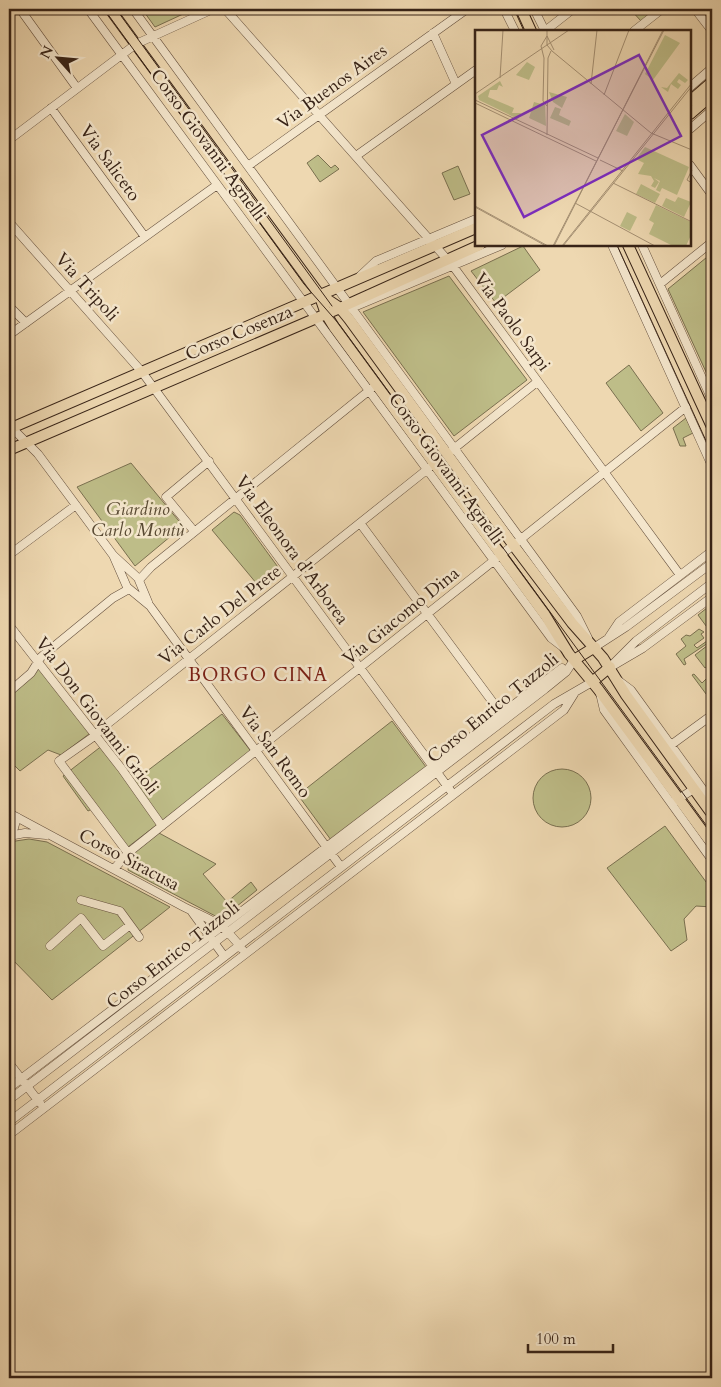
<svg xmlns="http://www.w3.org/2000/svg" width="721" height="1387" viewBox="0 0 721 1387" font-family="Cardo,serif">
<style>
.green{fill:#bebd88;stroke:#7a7050}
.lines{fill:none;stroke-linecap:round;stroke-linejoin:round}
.minor-casing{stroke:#65503e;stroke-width:9}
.major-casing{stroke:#372317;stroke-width:12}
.minor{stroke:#f4e6cc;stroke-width:8}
.major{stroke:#eed8b1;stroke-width:10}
.tram{stroke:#372317;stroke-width:1}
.labels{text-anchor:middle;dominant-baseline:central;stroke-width:5;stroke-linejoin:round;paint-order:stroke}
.street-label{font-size:18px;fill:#372317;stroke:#f4e6cc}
.park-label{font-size:18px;font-style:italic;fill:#594a33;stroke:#f4e6cc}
.neighbourhood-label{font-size:19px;letter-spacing:1px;fill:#7a1f14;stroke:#f4e6cc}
.inset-road{fill:none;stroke:#a59073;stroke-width:1}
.view{fill:#7b2cbf;fill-opacity:0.15;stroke:#7b2cbf;stroke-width:2.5}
.inset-edge{fill:none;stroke:#372317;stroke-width:2.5}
</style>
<rect width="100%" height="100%" fill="#eed8b1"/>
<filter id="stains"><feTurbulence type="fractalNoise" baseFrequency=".004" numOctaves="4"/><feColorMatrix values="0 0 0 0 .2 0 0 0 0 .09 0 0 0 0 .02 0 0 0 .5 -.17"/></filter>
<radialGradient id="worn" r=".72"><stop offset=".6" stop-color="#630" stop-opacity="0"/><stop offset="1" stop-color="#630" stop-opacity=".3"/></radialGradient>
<path class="green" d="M142,9H194L155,27Z
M630,9H646L647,11L651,9L653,11L641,21Z
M318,155L331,168L335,165L339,169L320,182L307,163Z
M458,166L470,194L454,200L442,173Z
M523,246L540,270L496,303L471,271Z
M712,253V385L668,289Z
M449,276L527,380L454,436L363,312Z
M629,365L663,413L641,431L606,383Z
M686,418L693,433L683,438L686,446H680L673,428Z
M131,463L183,526L135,566L77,487Z
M234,512L240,515L283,574L262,590L212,530Z
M712,604V634L698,615Z
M699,629L704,632L701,634L704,638L694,645L697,648L707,641L708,643L684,659L686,664L684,665L676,654L686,646L681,639L686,635L690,636Z
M712,642V663L705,668L695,655Z
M38,661L93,731L61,755L48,750L20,771L11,762L9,764V692Z
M694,674L702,683L706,679L710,684L712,682L706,688L712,695V702L692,675Z
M222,714L250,750L245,757L124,850L92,809L88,811L63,776L103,745L134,781Z
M392,721L426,767L331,840L298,795Z
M533 798a29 29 0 1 1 58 0a29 29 0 1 1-58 0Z
M665,826L712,890V907L696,906L684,919L687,940L671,951L607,868Z
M159,833L216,864L203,874L227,902L251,882L257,890L221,919L128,870L130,856Z
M29,839L47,842L170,907L52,1000L9,956V842Z"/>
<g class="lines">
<defs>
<path id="minor" d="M20,9L77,88
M88,9L551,638L564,648
M133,9L577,616L588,638
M225,9L453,266L680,575
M504,9L515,31
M534,9L545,31
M695,9L712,31
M545,31L573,9
M634,31L662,9
M433,33L456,84
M690,87L712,68
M51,108L145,237
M690,129L712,110
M9,140L136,44L213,9
M356,156L476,70
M690,165L712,195
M248,166L467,9
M9,222L142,372L453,794
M612,245L712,466
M642,245L712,400
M360,276L376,261L476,219
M660,284L712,242
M9,306L26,323
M349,309L502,245
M9,335L217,185
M10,426L38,454L113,555L138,578L148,602
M451,451L537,382
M360,523L503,716
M194,531L166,497L209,461
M9,555L76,505
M113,555L127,587L150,606L341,867
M139,580L151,567L371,389
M9,625L121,768L162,826
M609,637L619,622L712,551
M595,647L626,627L712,563
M614,665L643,648L712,597
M610,667L636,641L712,583
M619,681L631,690L712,802
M9,692L31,673L41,657L113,598L129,589
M600,693L604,710L712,860
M671,745L712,715
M675,801L697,787
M9,813L184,907C214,922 221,921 242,949
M9,835L14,828L17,817
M9,836L25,833L46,835
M128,853L59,761L96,735L101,729L429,468
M114,869L128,853L686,407
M81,900L120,911L139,937
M192,912L224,956
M50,946L81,918L103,946L130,925
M9,1063L40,1103
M9,1088L562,668
M9,1100L545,689L566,672L574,660
M9,1122L554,704L592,682
M9,1135L564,710L574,694"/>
<path id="major" d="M110,9L319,294L326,314L334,327L545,615L569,654L598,689L712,844
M521,9L531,31
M690,101L712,82
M690,114L712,95
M628,245L712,427
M319,294L340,308L349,319L517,550L572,623L603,658L626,695L712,814
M9,429L476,228
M9,450L340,308L480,245
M574,660L595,647
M592,682L610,667"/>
</defs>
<use href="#minor" class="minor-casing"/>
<use href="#major" class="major-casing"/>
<use href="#minor" class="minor"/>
<use href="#major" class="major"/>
<path class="tram" d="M104,9L304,284L339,324L712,833
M116,9L332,306
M514,9L524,31
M617,245L712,454"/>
</g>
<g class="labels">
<g class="street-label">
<text transform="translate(332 87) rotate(-36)">Via Buenos Aires</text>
<text transform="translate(208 145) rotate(54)">Corso Giovanni Agnelli</text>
<text transform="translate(110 163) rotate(54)">Via Saliceto</text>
<text transform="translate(87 287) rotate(48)">Via Tripoli</text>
<text transform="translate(512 322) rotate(54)">Via Paolo Sarpi</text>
<text transform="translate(239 333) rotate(-23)">Corso Cosenza</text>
<text transform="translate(446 469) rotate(54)">Corso Giovanni Agnelli</text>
<text transform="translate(292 550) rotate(54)">Via Eleonora d'Arborea</text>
<text transform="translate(220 615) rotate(-38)">Via Carlo Del Prete</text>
<text transform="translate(401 616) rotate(-39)">Via Giacomo Dina</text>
<text transform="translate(493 708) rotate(-39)">Corso Enrico Tazzoli</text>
<text transform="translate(97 716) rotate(53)">Via Don Giovanni Grioli</text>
<text transform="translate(275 752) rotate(54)">Via San Remo</text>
<text transform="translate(129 860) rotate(28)">Corso Siracusa</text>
<text transform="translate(173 955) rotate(-38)">Corso Enrico Tazzoli</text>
</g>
<g class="park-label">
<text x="138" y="509">Giardino<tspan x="138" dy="21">Carlo Montù</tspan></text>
</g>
<g class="neighbourhood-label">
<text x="258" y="675">BORGO CINA</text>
</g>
</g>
<g transform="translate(475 30)">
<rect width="216" height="216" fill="#eed8b1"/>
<path d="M190,5L205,13L178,50L170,44ZM52,32L60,37L54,50L41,45ZM204,43L213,50L210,53L204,49L202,52L206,55L203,59L196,54L193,62L186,57L192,58ZM25,51L28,57L24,55L22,60H15L13,67L39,78L37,83H46L43,89L4,70L3,66ZM74,62L92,67L87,78L78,72ZM59,72L70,75L71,96L54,88ZM80,77L86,79L84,85L96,91L94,96L75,88ZM150,84L159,92L152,106L141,101ZM170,117L214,137L202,165L187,158L185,162L181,160L185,151L179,148L184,152L180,158L176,156L179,151L176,146L163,144L169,133L161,129ZM166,154L185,164L180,173L161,164ZM203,167L216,172L209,187L187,176L191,168L200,172ZM181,175L216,192V205L211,216H198L174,204L179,193L174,190ZM152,182L162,187L155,201L145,196Z" fill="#bebd88"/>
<path class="inset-road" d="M72,0V15L77,21L176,103L217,120M72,6L79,20M25,48L28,0M116,54L122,0M0,64L94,0M129,65L154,0M0,70L123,128M0,73L121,131M72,76L68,71L69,28L66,16L72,6M72,105L73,28L76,21M125,130L148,141M217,140L212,150L217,153M138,153L217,192M100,173L180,216M0,176L73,216M0,177L71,216M78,216L189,0M79,216L188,0M87,216L217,53M88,216L217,56"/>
<path class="view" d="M164,25L206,106L49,187L7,105Z"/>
<rect width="216" height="216" class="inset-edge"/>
</g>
<rect width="721" height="1387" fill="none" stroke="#eed8b1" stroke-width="30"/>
<rect x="10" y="10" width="701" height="1367" fill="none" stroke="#372317" stroke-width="2.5"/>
<rect x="15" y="15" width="691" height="1357" fill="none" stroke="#372317"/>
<g transform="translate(58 58) rotate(297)" stroke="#f4e6cc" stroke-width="4" paint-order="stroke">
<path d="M0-4L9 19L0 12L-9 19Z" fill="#372317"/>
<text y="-8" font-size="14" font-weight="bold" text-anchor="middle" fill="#372317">N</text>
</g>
<path d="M528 1344v8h85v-8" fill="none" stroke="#372317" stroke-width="2.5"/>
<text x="536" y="1344" font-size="15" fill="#372317" stroke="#f4e6cc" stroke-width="4" paint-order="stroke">100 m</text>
<rect width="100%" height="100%" filter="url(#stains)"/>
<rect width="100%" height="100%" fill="url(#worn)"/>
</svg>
